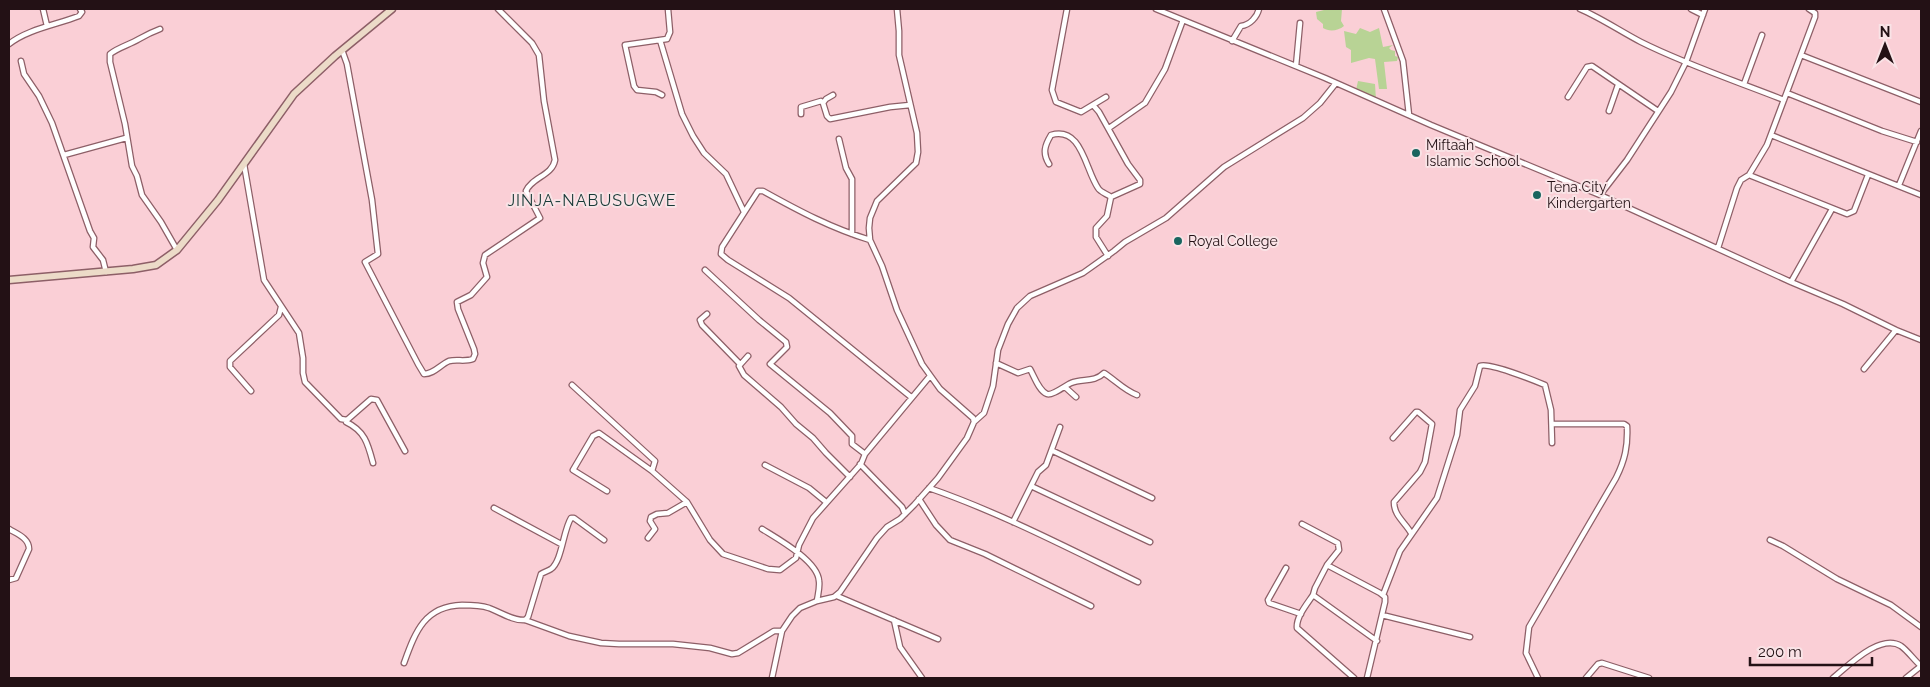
<svg xmlns="http://www.w3.org/2000/svg" width="1930" height="687" viewBox="0 0 1930 687" font-family="Raleway,sans-serif">
<style>
.green{fill:#b8d395}
.lines{fill:none;stroke-linecap:round;stroke-linejoin:round}
.street-casing{stroke:#8d5f67;stroke-width:7}
.secondary-casing{stroke:#8d5f67;stroke-width:9}
.street{stroke:#fff;stroke-width:4.5}
.secondary{stroke:#ecdbc8;stroke-width:6}
.poi-dot{fill:#19655f;stroke:#f9e3e6;stroke-width:2}
.labels{text-anchor:middle;dominant-baseline:central;stroke-width:4;stroke-linejoin:round;paint-order:stroke}
.poi-label{font-size:14px;fill:#231115;stroke:#f9e3e6;text-anchor:start}
.quarter-label{font-size:16px;letter-spacing:1px;fill:#173936;stroke:#f9e3e6}
</style>
<rect width="100%" height="100%" fill="#facfd6"/>
<path class="green" d="M1328,9H1342L1341,21L1344,26C1338,31 1329,32 1323,28V24L1317,19L1316,12Z
M1360,28L1370,32L1379,28L1383,47L1393,45L1389,48L1391,50L1395,51V56L1398,57L1397,61L1384,62L1387,89H1379L1375,59L1369,58L1351,63V50L1346,47L1344,31L1356,34Z
M1358,81L1375,84L1376,100L1356,90Z"/>
<g class="lines">
<defs>
<path id="street" d="M43,9L47,26
M897,9L899,31V55L917,133L918,152L916,163L877,201L870,218L869,228L870,240L882,266L897,310L922,364L940,389L973,418L974,422
M1067,9L1052,90L1056,102L1081,112L1106,97
M1156,9L1325,78L1431,125L1600,195L1791,282L1843,304L1896,330L1921,340
M1384,9L1403,61L1409,115
M1580,9C1601,18 1620,31 1641,42C1687,65 1736,81 1784,100
M1691,9L1703,15
M160,29C152,32 146,35 139,39C129,45 119,47 110,54V62L125,124L132,166L137,176L142,195L161,222L177,250
M660,40L682,114L693,136L704,153L726,174L744,212
M1232,41L1241,26C1250,25 1257,17 1259,9
M9,44C28,29 56,25 79,16L82,12L80,9
M342,50L347,64L372,200L378,254L365,262L418,364L424,374C434,374 440,365 449,361C457,359 465,362 473,359L475,354L474,349L458,309L457,302L471,295L487,277L483,263L485,255L540,218L526,191C532,177 552,176 555,160L544,101L539,55L532,43L498,9
M1801,55L1921,102
M21,61L24,74L39,96L52,123L90,231L94,238L93,247L103,260L106,272
M1296,66L1300,23
M1744,84L1762,35
M1787,93L1882,131L1917,142
M662,95L656,92L637,90L634,86L625,45L667,39L670,32L668,9
M833,95L826,99L823,103L827,116L830,119L890,107L910,105
M1568,97L1587,67L1592,66L1658,111
M1093,105L1099,112L1128,164L1140,180V184L1111,197L1107,216L1096,228V237L1108,256
M1609,111L1618,85
M801,114V107L821,101L823,103
M1109,128L1145,103L1165,69L1183,20
M1771,135L1921,195
M839,139L846,168L852,179V234
M64,155L126,138
M244,164L264,280L299,333L303,358V373L305,382L341,419L347,420L371,399L377,400L405,451
M1049,164C1042,153 1045,145 1051,135C1082,126 1085,169 1098,188C1100,192 1107,194 1111,197
M1749,175L1847,214L1854,211L1868,175
M1899,185L1921,131
M1600,195L1627,160L1671,92L1686,62L1705,9
M870,240C831,228 799,211 763,191H758L722,247L721,254L728,260L789,298L911,397
M1718,248L1737,188L1741,180L1749,175L1767,145L1815,17V13L1809,9
M705,270L759,320L786,342L787,347L770,364L830,413L852,436V444L865,454
M1791,282L1832,209
M707,314L700,320L702,325L740,364
M748,356L739,366L744,375L781,407L796,424L813,438L826,453L850,477
M996,363L1018,373L1030,369C1034,376 1039,391 1047,394C1052,396 1066,385 1071,383C1082,378 1094,383 1104,373C1115,380 1125,391 1137,395
M1864,369L1896,330
M572,385L655,461L652,471L687,502L710,540L723,554L768,569L780,570L796,558L799,545L813,518L861,464L865,454L930,376
M1065,387L1076,397
M251,391L230,367V361L279,315L281,307
M346,420V422C365,431 368,444 373,463
M1393,438L1416,412H1418L1432,424L1425,462L1420,472L1394,502C1394,516 1405,522 1411,533
M1053,451L1152,498
M860,464L902,507L905,514
M765,465L809,488L826,502
M1031,486L1150,542
M929,488C1001,513 1070,549 1138,582
M607,491L573,470L593,436L599,433L652,471
M919,499L936,525L950,540L985,554L1091,606
M494,508L561,544
M1013,522L1038,472L1046,465L1060,427
M1302,524L1338,543L1339,550L1327,565L1315,588L1313,595L1377,641
M9,529C17,534 29,538 29,549L16,578L9,580
M762,529C778,539 818,561 819,581C820,587 818,594 817,601
M648,538L655,529L650,521L651,517L657,514L668,513L687,502
M1770,540L1783,546L1837,579L1891,605L1921,627
M1327,565L1380,593L1385,597V602L1367,678
M1286,568L1268,600L1269,603L1301,614
M1313,595C1307,604 1296,617 1297,628L1354,678
M1383,595L1400,551L1437,498L1457,435L1460,410L1475,386L1480,366C1488,362 1533,380 1545,385L1551,410L1552,443
M837,596L938,639
M1382,615L1470,637
M525,620L528,617L541,574C544,572 548,571 551,569C562,561 563,531 571,518H574L604,540
M894,620L900,647L922,678
M404,663C415,633 424,606 462,605C471,605 480,605 489,608C500,612 513,621 525,620L569,636L601,643L619,644H673L710,648L732,654L738,653L774,631H782
M772,678L782,631L792,616L800,608L817,601L834,597L840,592L877,538L887,527L900,519L914,505L938,478L967,438L974,422L984,413L993,386L998,350L1008,324L1017,308L1030,296L1083,273L1114,251L1125,242L1166,218L1224,167L1303,118L1320,103L1336,83
M1538,678L1526,653L1529,627L1616,478C1625,460 1628,446 1627,426L1624,424H1552
M1586,678L1598,664L1602,663L1649,678
M1833,678C1848,666 1880,633 1901,646C1907,650 1915,661 1921,666
M1906,678L1921,666"/>
<path id="secondary" d="M9,280L133,269L156,265L177,250L218,200L294,94L335,56L392,9"/>
</defs>
<use href="#street" class="street-casing"/>
<use href="#secondary" class="secondary-casing"/>
<use href="#street" class="street"/>
<use href="#secondary" class="secondary"/>
</g>
<g class="poi-dot">
<circle cx="1416" cy="153" r="5"/>
<circle cx="1537" cy="195" r="5"/>
<circle cx="1178" cy="241" r="5"/>
</g>
<g class="labels">
<g class="poi-label">
<text x="1426" y="145">Miftaah<tspan x="1426" dy="16">Islamic School</tspan></text>
<text x="1547" y="187">Tena City<tspan x="1547" dy="16">Kindergarten</tspan></text>
<text x="1188" y="241">Royal College</text>
</g>
<g class="quarter-label">
<text x="592" y="200">JINJA-NABUSUGWE</text>
</g>
</g>
<rect width="1930" height="687" fill="none" stroke="#231115" stroke-width="20"/>
<g transform="translate(1885 45)" stroke="#f9e3e6" stroke-width="4" paint-order="stroke">
<path d="M0-4L9 19L0 12L-9 19Z" fill="#231115"/>
<text y="-8" font-size="14" font-weight="bold" text-anchor="middle" fill="#231115">N</text>
</g>
<path d="M1750 657v8h122v-8" fill="none" stroke="#231115" stroke-width="2.5"/>
<text x="1758" y="657" font-size="15" fill="#231115" stroke="#f9e3e6" stroke-width="4" paint-order="stroke">200 m</text>
</svg>
